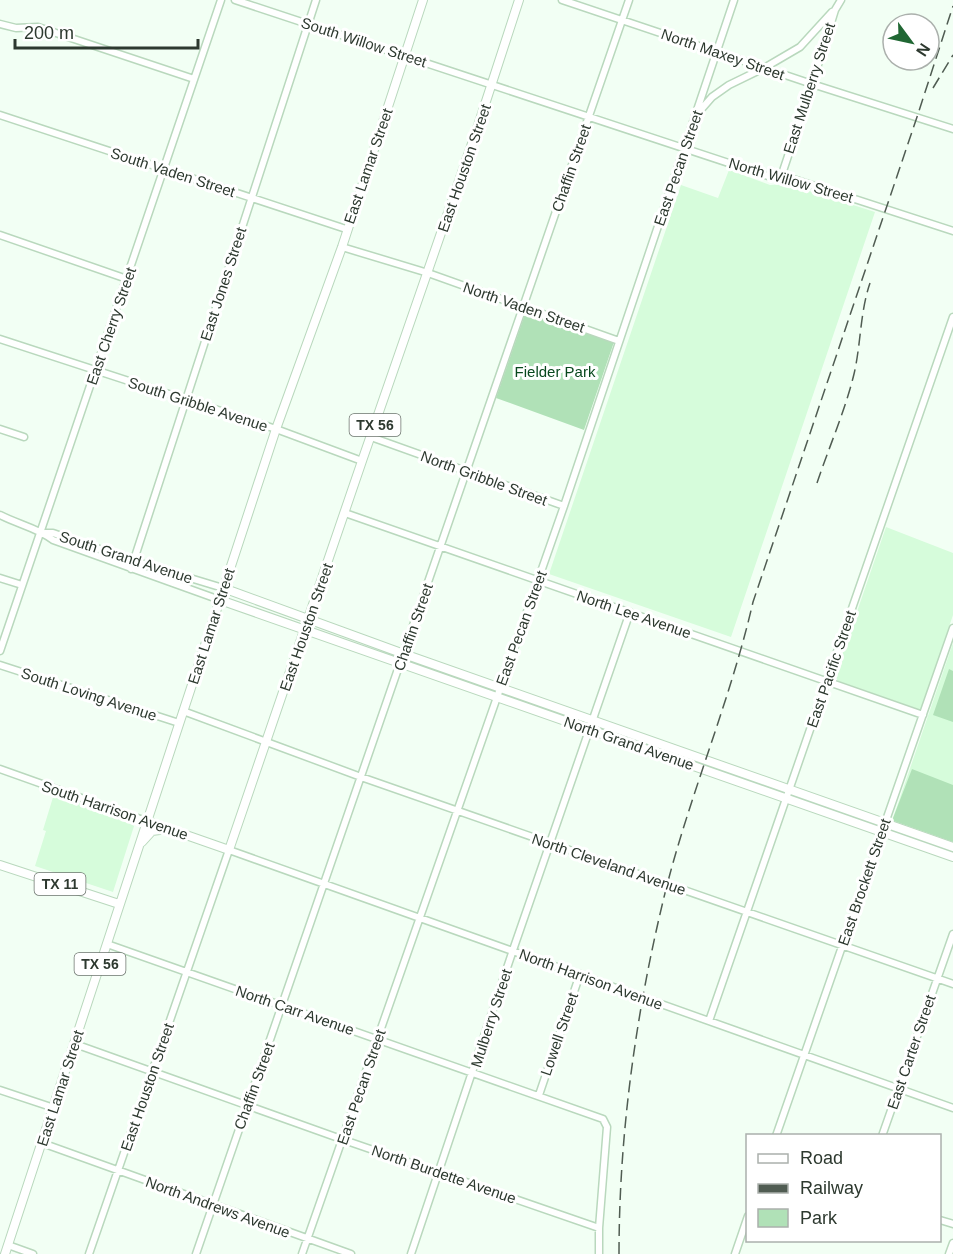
<svg xmlns="http://www.w3.org/2000/svg" width="953" height="1254" viewBox="0 0 953 1254" font-family="Helvetica,sans-serif">
<style>
.built{fill:#d6fcdb}
.green{fill:#b0e1b7}
.lines{fill:none;stroke-linecap:round;stroke-linejoin:round}
.minor-casing{stroke:#b9d8bd;stroke-width:9}
.major-casing{stroke:#b9d8bd;stroke-width:10}
.minor{stroke:#fff;stroke-width:6}
.major{stroke:#fff;stroke-width:8}
.rail{stroke:#505c52;stroke-width:1.5;stroke-dasharray:12 6;stroke-linecap:butt}
.labels{text-anchor:middle;dominant-baseline:central;stroke-width:6;stroke-linejoin:round;paint-order:stroke}
.shield{fill:#fff;stroke:#6c746d;stroke-width:1.5}
.shield-label{font-size:14px;font-weight:bold;fill:#2d392f}
.street-label{font-size:15px;fill:#2d392f;stroke:#fff}
.park-label{font-size:15px;fill:#08481d;stroke:#fff}
</style>
<rect width="100%" height="100%" fill="#f2fff4"/>
<path class="built" d="M729,170L770,185L787,184L875,212L731,637L549,574L681,185L718,198Z
M886,527L953,553V615L921,710L838,681L835,676Z
M953,643V842L892,821Z
M54,794L135,823L113,892L35,866L46,831L43,830Z"/>
<path class="green" d="M526,311L614,342L584,430L496,398Z
M949,669L953,671V722L933,715Z
M912,769L953,785V842L894,821L893,818Z"/>
<g class="lines">
<defs>
<path id="minor" d="M235,0L774,178L787,177L953,231
M562,0L812,84L953,129
M0,24L16,28L38,27L194,79
M698,113L712,97L729,85L764,68L800,47L832,12
M0,115L346,229
M781,177L812,84L835,10L841,0
M0,235L127,279
M342,247L428,273L619,341
M0,339L276,429L362,461
M0,429L24,437
M371,437L564,506
M345,513L923,715
M0,515C17,524 38,528 53,540L220,600
M45,533H53L134,561L223,588
M131,569L316,0
M0,578L22,585
M0,651L221,0
M0,665L179,723
M183,711L361,777L953,984
M0,769L146,821
M107,944L603,1119L607,1127L599,1228V1254
M709,1021L953,317
M75,1044L344,1140L599,1228
M0,1090L54,1108
M539,1095L580,974
M776,1136L953,628
M882,1136L953,934
M42,1143L351,1254
M940,1220L953,1224
M8,1245L33,1254
M89,1254L229,850L953,1108
M196,1254L629,0
M302,1254L564,506L734,0
M411,1254L513,950L630,612
M735,1254L748,1216
M949,1254L953,1243"/>
<path id="major" d="M223,588L404,654L953,847
M220,600L953,857
M146,821L229,850L362,461L476,132L519,0
M142,842L152,831L167,829
M0,865L119,904
M5,1254L276,429L342,247L423,0"/>
</defs>
<use href="#minor" class="minor-casing"/>
<use href="#major" class="major-casing"/>
<use href="#minor" class="minor"/>
<use href="#major" class="major"/>
<path class="rail" d="M933,88L953,55
M817,483C829,447 845,411 854,374C861,344 860,312 870,283
M619,1254C619,1130 637,1005 667,885C692,789 731,698 753,602L917,117L953,6"/>
</g>
<g class="labels">
<g class="shield">
<rect x="349.5" y="414" width="51" height="22" rx="4.5"/>
<rect x="34.5" y="873" width="51" height="22" rx="4.5"/>
<rect x="74.5" y="953" width="51" height="22" rx="4.5"/>
</g>
<g class="shield-label">
<text x="375" y="425">TX 56</text>
<text x="60" y="884">TX 11</text>
<text x="100" y="964">TX 56</text>
</g>
<g class="street-label">
<text transform="translate(364 42) rotate(18)">South Willow Street</text>
<text transform="translate(723 54) rotate(19)">North Maxey Street</text>
<text transform="translate(809 88) rotate(-72)">East Mulberry Street</text>
<text transform="translate(368 166) rotate(-71)">East Lamar Street</text>
<text transform="translate(464 168) rotate(-71)">East Houston Street</text>
<text transform="translate(571 168) rotate(-71)">Chaffin Street</text>
<text transform="translate(678 168) rotate(-71)">East Pecan Street</text>
<text transform="translate(173 172) rotate(18)">South Vaden Street</text>
<text transform="translate(791 180) rotate(16)">North Willow Street</text>
<text transform="translate(223 284) rotate(-72)">East Jones Street</text>
<text transform="translate(524 307) rotate(19)">North Vaden Street</text>
<text transform="translate(111 326) rotate(-71)">East Cherry Street</text>
<text transform="translate(198 404) rotate(18)">South Gribble Avenue</text>
<text transform="translate(484 478) rotate(20)">North Gribble Street</text>
<text transform="translate(126 557) rotate(18)">South Grand Avenue</text>
<text transform="translate(634 614) rotate(19)">North Lee Avenue</text>
<text transform="translate(211 626) rotate(-72)">East Lamar Street</text>
<text transform="translate(306 627) rotate(-71)">East Houston Street</text>
<text transform="translate(413 627) rotate(-71)">Chaffin Street</text>
<text transform="translate(521 628) rotate(-70)">East Pecan Street</text>
<text transform="translate(831 669) rotate(-71)">East Pacific Street</text>
<text transform="translate(89 694) rotate(18)">South Loving Avenue</text>
<text transform="translate(629 743) rotate(19)">North Grand Avenue</text>
<text transform="translate(115 810) rotate(19)">South Harrison Avenue</text>
<text transform="translate(609 864) rotate(19)">North Cleveland Avenue</text>
<text transform="translate(864 882) rotate(-71)">East Brockett Street</text>
<text transform="translate(591 979) rotate(20)">North Harrison Avenue</text>
<text transform="translate(295 1010) rotate(19)">North Carr Avenue</text>
<text transform="translate(491 1018) rotate(-72)">Mulberry Street</text>
<text transform="translate(559 1034) rotate(-71)">Lowell Street</text>
<text transform="translate(911 1052) rotate(-71)">East Carter Street</text>
<text transform="translate(254 1086) rotate(-70)">Chaffin Street</text>
<text transform="translate(147 1087) rotate(-71)">East Houston Street</text>
<text transform="translate(361 1087) rotate(-71)">East Pecan Street</text>
<text transform="translate(60 1088) rotate(-72)">East Lamar Street</text>
<text transform="translate(444 1174) rotate(19)">North Burdette Avenue</text>
<text transform="translate(218 1207) rotate(20)">North Andrews Avenue</text>
</g>
<g class="park-label">
<text x="555" y="371">Fielder Park</text>
</g>
</g>
<rect x="746" y="1134" width="195" height="108" fill="#ffffff" stroke="#abb0ac" stroke-width="1.5"/>
<rect x="758" y="1154" width="30" height="9" fill="#ffffff" stroke="#abb0ac" stroke-width="1.5"/>
<text x="800" y="1164" font-size="18" fill="#2d392f">Road</text>
<rect x="758" y="1184" width="30" height="9" fill="#505c52" stroke="#abb0ac" stroke-width="1.5"/>
<text x="800" y="1194" font-size="18" fill="#2d392f">Railway</text>
<rect x="758" y="1209" width="30" height="18" fill="#b0e1b7" stroke="#abb0ac" stroke-width="1.5"/>
<text x="800" y="1224" font-size="18" fill="#2d392f">Park</text>
<g transform="translate(911 42) rotate(123)"><circle r="28" fill="#ffffff" stroke="#abb0ac" stroke-width="1.5"/>
<path d="M0-4.5L10 22L0 15L-10 22Z" fill="#206733"/>
<text y="-9" font-size="16" font-weight="bold" text-anchor="middle" fill="#2d392f">N</text>
</g>
<path d="M15 39v9h183v-9" fill="none" stroke="#2d392f" stroke-width="3"/>
<text x="24" y="39" font-size="18" fill="#2d392f" stroke="#ffffff" stroke-width="4.5" paint-order="stroke">200 m</text>
</svg>
